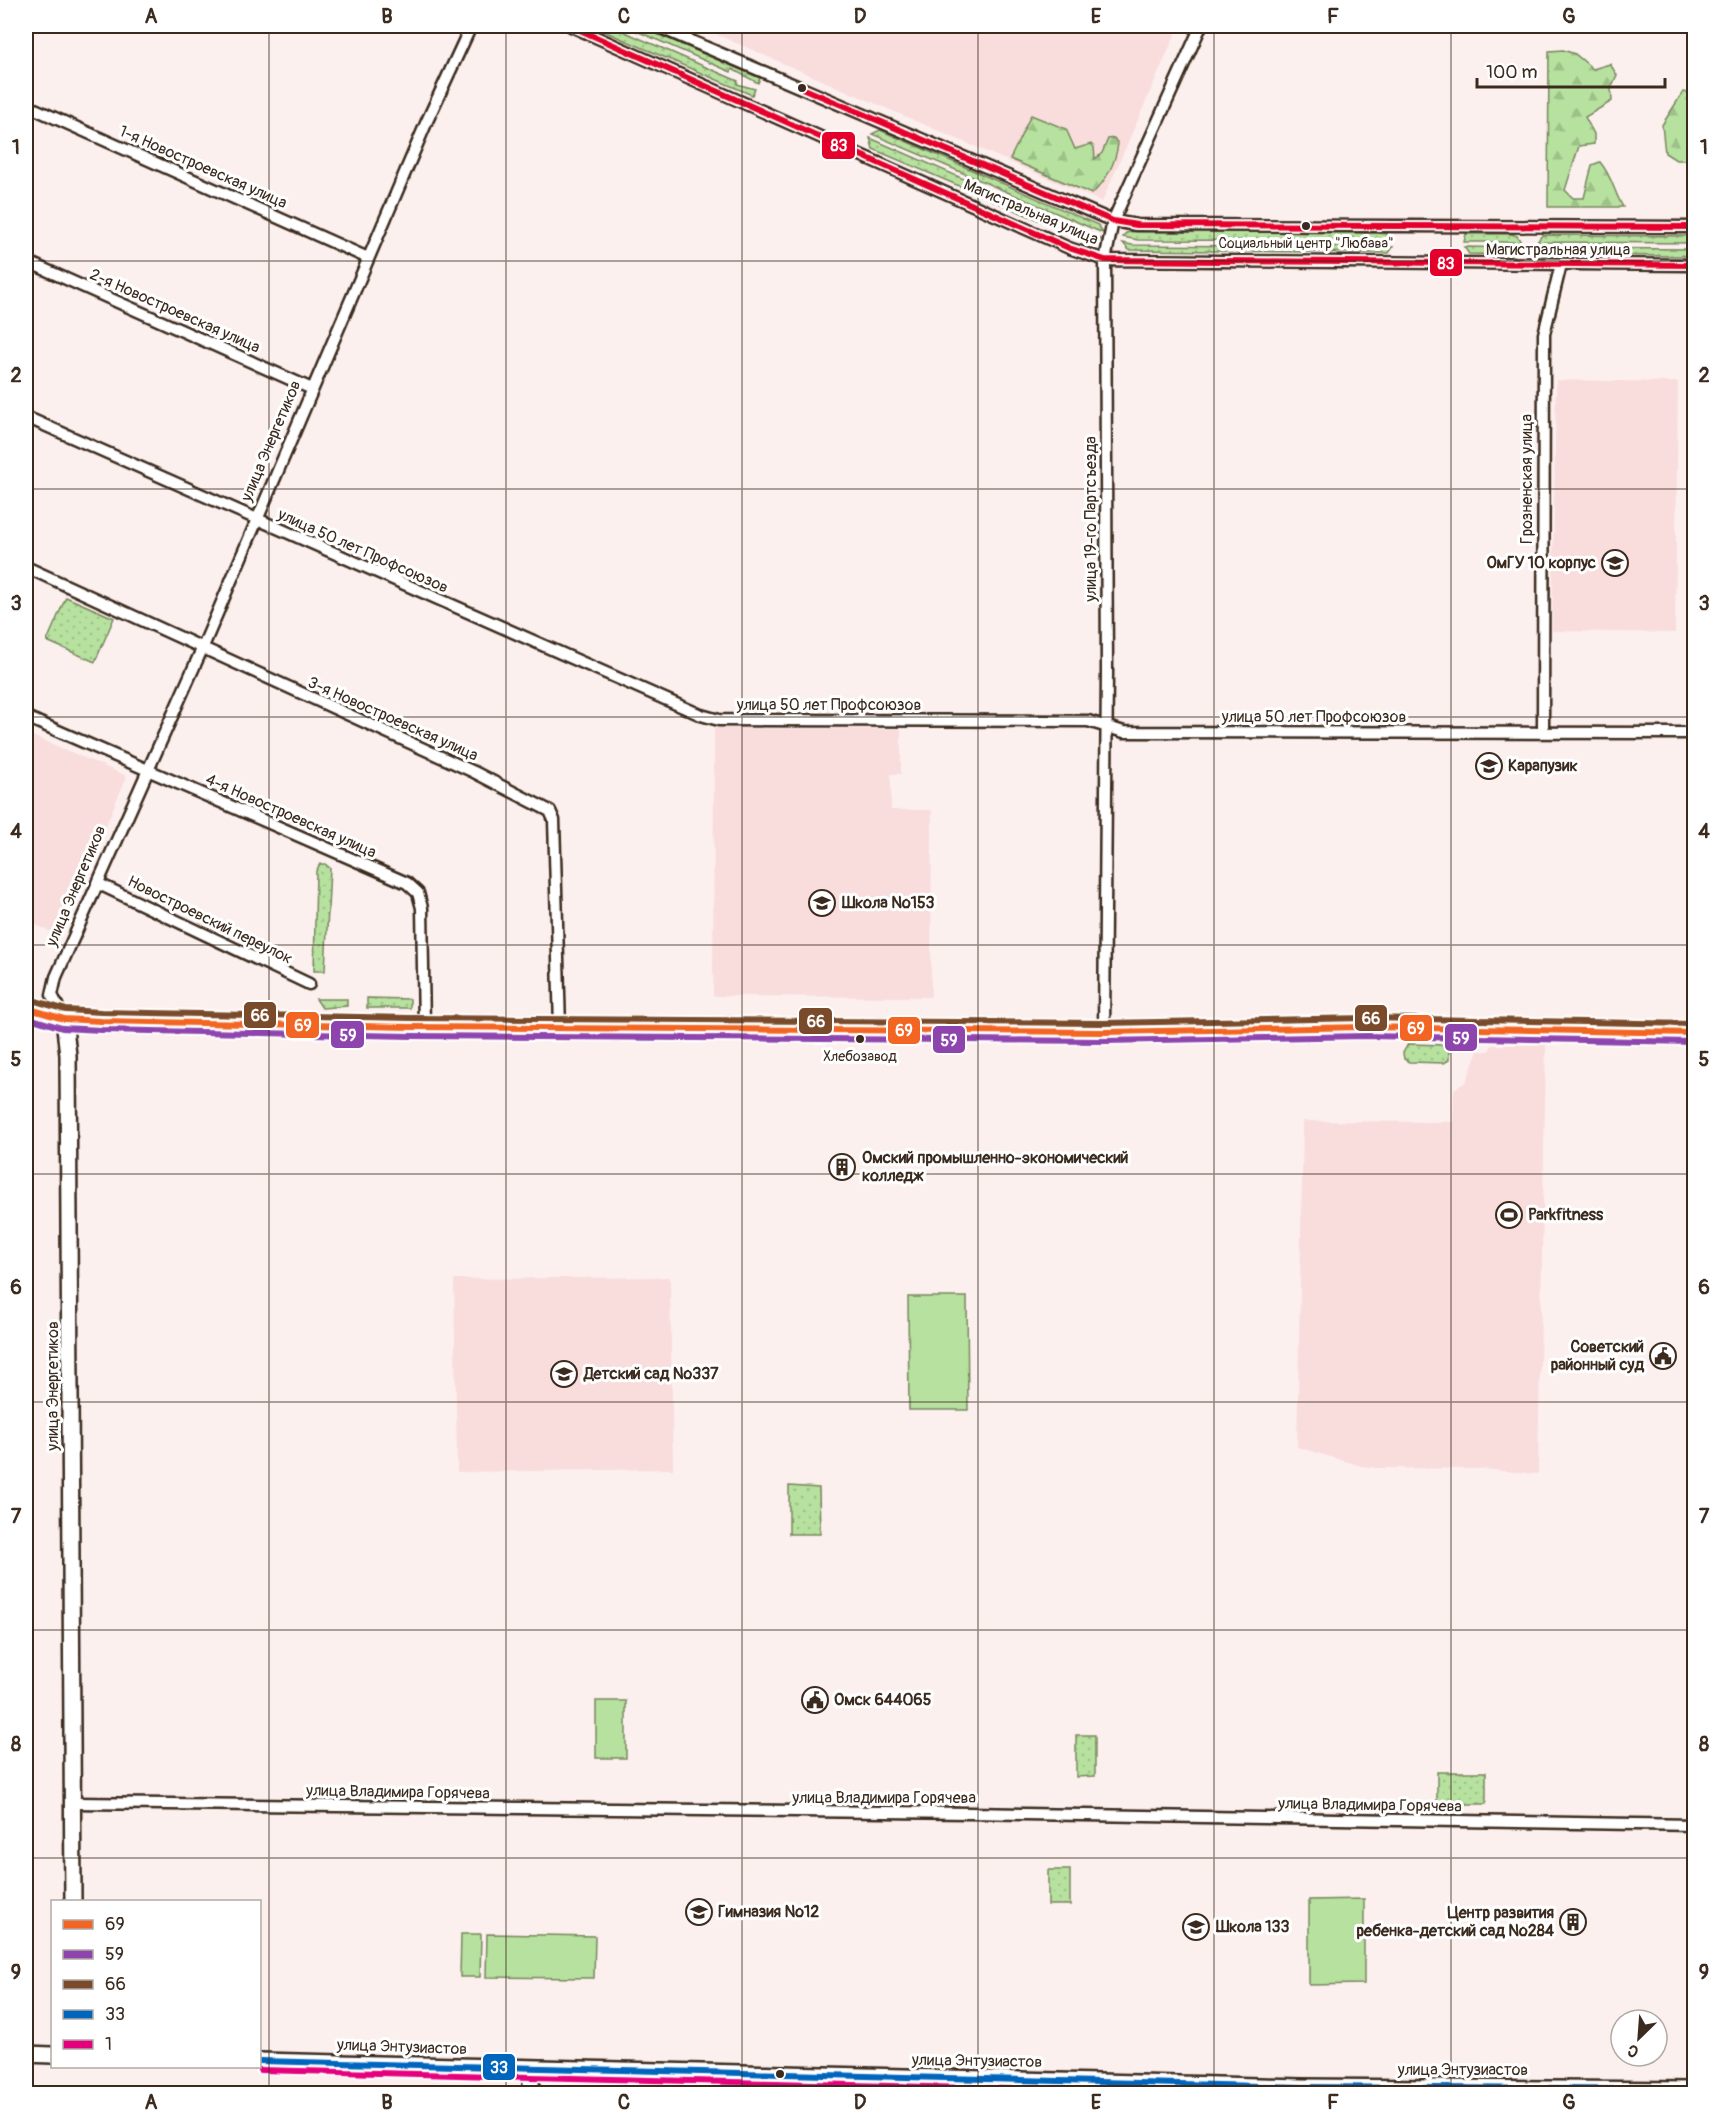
<svg xmlns="http://www.w3.org/2000/svg" width="1720" height="2119" viewBox="0 0 1720 2119" font-family="Pangolin,sans-serif">
<style>
.built{fill:#f8dddc}
.grass{fill:url(#grass-dots);stroke:#78865e;stroke-width:1.5}
.forest{fill:url(#forest-firs);stroke:#78865e;stroke-width:1.5}
.pitch{fill:#b6e19e;stroke:#78865e;stroke-width:1.5}
.lines{fill:none;stroke-linecap:round;stroke-linejoin:round}
.street-casing{stroke:#3b2a1e;stroke-width:15}
.secondary-casing{stroke:#3b2a1e;stroke-width:20}
.street{stroke:#fff;stroke-width:10}
.secondary{stroke:#fff;stroke-width:15}
.bus-1-casing{stroke:#fff;stroke-width:10}
.bus-2-casing{stroke:#fff;stroke-width:10}
.bus-3-casing{stroke:#fff;stroke-width:10}
.bus-4-casing{stroke:#fff;stroke-width:10}
.bus-5-casing{stroke:#fff;stroke-width:10}
.bus-6-casing{stroke:#fff;stroke-width:10}
.bus-1{stroke:#f26522;stroke-width:6}
.bus-2{stroke:#8e44ad;stroke-width:6}
.bus-3{stroke:#7a4b2a;stroke-width:6}
.bus-4{stroke:#0065bd;stroke-width:6}
.bus-5{stroke:#e5007d;stroke-width:6}
.bus-6{stroke:#e4002b;stroke-width:6}
.grid{fill:none;stroke:#3b2a1e;stroke-width:1.5;stroke-opacity:0.55}
.bus-dot{fill:#3b2a1e;stroke:#fff;stroke-width:2}
.labels{text-anchor:middle;dominant-baseline:central;stroke-width:6;stroke-linejoin:round;paint-order:stroke}
.bus-label{font-size:14px;fill:#3b2a1e;stroke:#fff}
.street-label{font-size:16px;fill:#3b2a1e;stroke:#fff}
.poi-label{font-size:16px;font-weight:bold;fill:#3b2a1e;stroke:#fff;text-anchor:start}
.line-badge{stroke:#fff;stroke-width:2}
.badge-label{font-size:16px;text-anchor:middle;font-weight:bold;fill:#fff}
.neatline{fill:none;stroke:#3b2a1e;stroke-width:2}
.grid-label{font-size:20px;text-anchor:middle;font-weight:bold;fill:#3b2a1e}
</style>
<defs>
<pattern id="grass-dots" width="8" height="8" patternUnits="userSpaceOnUse" patternTransform="scale(1.5)"><rect width="8" height="8" fill="#b6e19e"/><path d="M2 2h.1M6 6h.1" fill="none" stroke="#9dc188" stroke-width="1.8" stroke-linecap="round"/></pattern>
<pattern id="forest-firs" width="22" height="20" patternUnits="userSpaceOnUse" patternTransform="scale(1.5)"><rect width="22" height="20" fill="#b6e19e"/><path d="M5 1l3.5 6h-7zM16 11l3.5 6h-7z" fill="#9dc188"/></pattern>
</defs>
<rect width="100%" height="100%" fill="#fcf0ef"/>
<filter id="ink" filterUnits="userSpaceOnUse"><feTurbulence type="fractalNoise" baseFrequency=".0167" numOctaves="2"/><feDisplacementMap in="SourceGraphic" scale="12" xChannelSelector="R" yChannelSelector="G"/><feConvolveMatrix kernelMatrix="1 2 1 2 8 2 1 2 1" color-interpolation-filters="sRGB"/></filter>
<g filter="url(#ink)">
<path class="built" d="M697,26H1179L1102,202Z
M1556,380L1678,382L1675,633L1552,631Z
M714,728L901,729V774H891V810H932L931,997L713,996Z
M26,733L127,776L59,935L26,921Z
M1492,1045H1546L1538,1474L1481,1469L1376,1468L1361,1466L1297,1447L1303,1121L1453,1122L1454,1089L1466,1082L1478,1051H1489Z
M670,1277L673,1469L457,1472L454,1279Z"/>
<path class="grass" d="M592,26H611L738,81L737,84L755,89L752,95Z
M625,26H640L760,78L758,83L732,69L731,72Z
M880,130L1098,225L1103,233L872,134Z
M870,138L1101,239L1099,242L1087,241L873,149Z
M1136,231L1377,233L1387,234L1393,241L1138,240L1123,237L1126,233Z
M1466,234H1511L1517,236L1521,242H1464Z
M1542,235L1694,236V243L1537,242Z
M1123,243L1132,245L1393,247L1389,253H1379L1129,250Z
M1464,247L1520,248L1514,255L1469,254Z
M1536,248L1694,249V256L1543,255Z
M66,597L114,618L95,662L47,641Z
M320,864H325L330,868L325,971H314L316,871Z
M367,998L410,999V1008H367Z
M316,999H347V1006L322,1008Z
M1408,1044L1445,1045L1449,1048V1060L1444,1063L1409,1062L1404,1059L1403,1053Z
M789,1486L819,1488L820,1534H789Z
M1076,1735H1095V1776L1076,1777Z
M1437,1772H1486V1804H1437Z
M1048,1870H1070V1905H1048Z"/>
<path class="forest" d="M1563,50L1575,54L1593,69L1610,64L1617,75L1611,88L1612,101L1585,117L1594,134V144L1579,146L1565,190L1573,198H1584L1592,165L1600,162C1612,176 1614,192 1623,207H1548L1549,51Z
M1683,92L1694,94V160H1676L1665,153L1662,125Z
M1031,115L1066,129L1075,149L1091,144L1094,147L1095,159L1102,153L1108,139L1114,138L1118,144C1115,165 1107,180 1092,194L1010,159Z"/>
<path class="pitch" d="M908,1297H967L968,1410H909Z
M596,1701H626V1758H596Z
M1364,1899V1984L1309,1985V1900Z
M461,1934H481L480,1977H460Z
M487,1934L595,1936L594,1978L486,1977Z"/>
<g class="lines">
<defs>
<path id="street" d="M571,26L1069,248L1105,260L1694,265
M656,26L1113,221L1137,225L1694,227
M26,105L368,258
M26,261L312,389
M26,417L701,715L719,720L1088,721L1124,732L1694,733
M26,567L474,772L550,811L554,820L560,1027
M26,717L407,883L418,893L422,908L424,1027
M1543,732L1544,334L1561,264
M97,883L309,984
M64,1019L52,995L56,977L202,649L427,121L471,26
M1104,1032L1107,671L1105,260L1113,221L1201,26
M73,1803L969,1813L1694,1825"/>
<path id="secondary" d="M26,1008L64,1019L101,1021L411,1027L1104,1032L1366,1027L1694,1033
M64,1019L68,1055L73,1902
M26,2054L52,2055
M260,2061L1302,2087L1694,2090
M531,2094V2069"/>
</defs>
<use href="#street" class="street-casing"/>
<use href="#secondary" class="secondary-casing"/>
<use href="#street" class="street"/>
<use href="#secondary" class="secondary"/>
<defs>
<path id="bus-1" d="M26,1008L64,1019L101,1021L411,1027L1104,1032L1366,1027L1694,1033"/>
<path id="bus-2" d="M26,1017L62,1028L101,1030L411,1036L1104,1041L1366,1036L1694,1042"/>
<path id="bus-3" d="M29,999L66,1010L101,1012L411,1018L1104,1023L1366,1018L1694,1024"/>
<path id="bus-4" d="M260,2061L1302,2087L1694,2090"/>
<path id="bus-5" d="M260,2070L1202,2094"/>
<path id="bus-6" d="M571,26L1069,248L1105,260L1694,265
M802,88L1113,221L1137,225L1694,227"/>
</defs>
<use href="#bus-1" class="bus-1-casing"/>
<use href="#bus-2" class="bus-2-casing"/>
<use href="#bus-3" class="bus-3-casing"/>
<use href="#bus-4" class="bus-4-casing"/>
<use href="#bus-5" class="bus-5-casing"/>
<use href="#bus-6" class="bus-6-casing"/>
<use href="#bus-1" class="bus-1"/>
<use href="#bus-2" class="bus-2"/>
<use href="#bus-3" class="bus-3"/>
<use href="#bus-4" class="bus-4"/>
<use href="#bus-5" class="bus-5"/>
<use href="#bus-6" class="bus-6"/>
</g>
</g>
<path class="grid" d="M269,26V2094M506,26V2094M742,26V2094M978,26V2094M1214,26V2094M1451,26V2094M26,261H1694M26,489H1694M26,717H1694M26,945H1694M26,1174H1694M26,1402H1694M26,1630H1694M26,1858H1694"/>
<defs>
<symbol id="university-ring" viewBox="-11 -11 22 22"><circle r="9.5" fill="#fff" stroke="#3b2a1e" stroke-width="1.5"/><path d="M0-5L7-2L0 1L-7-2ZM-4 1L0 2.5L4 1V4Q0 6-4 4Z" fill="#3b2a1e"/></symbol>
<symbol id="school-ring" viewBox="-11 -11 22 22"><circle r="9.5" fill="#fff" stroke="#3b2a1e" stroke-width="1.5"/><path d="M0-5L7-2L0 1L-7-2ZM-4 1L0 2.5L4 1V4Q0 6-4 4Z" fill="#3b2a1e"/></symbol>
<symbol id="building-ring" viewBox="-11 -11 22 22"><circle r="9.5" fill="#fff" stroke="#3b2a1e" stroke-width="1.5"/><path d="M-4-6H4V6H1V3H-1V6H-4ZM-2.5-4.3h1.7v1.8h-1.7ZM.8-4.3h1.7v1.8H.8ZM-2.5-1h1.7V.8h-1.7ZM.8-1h1.7V.8H.8Z" fill="#3b2a1e"/></symbol>
<symbol id="stadium-ring" viewBox="-11 -11 22 22"><circle r="9.5" fill="#fff" stroke="#3b2a1e" stroke-width="1.5"/><path d="M0-5a6.5 5 0 1 0 0 10a6.5 5 0 1 0 0-10ZM-3.5-1.8h7v3.6h-7Z" fill="#3b2a1e"/></symbol>
<symbol id="civic-ring" viewBox="-11 -11 22 22"><circle r="9.5" fill="#fff" stroke="#3b2a1e" stroke-width="1.5"/><path d="M-.6-6.5H3V-4.5H.6V-3L4-1V1h2V6H-6V1h2V-1L-.6-3ZM-1.2 2.5V6h2.4V2.5Z" fill="#3b2a1e"/></symbol>
</defs>
<g fill-rule="evenodd">
<use href="#university-ring" x="1600" y="548" width="30" height="30"/>
<use href="#school-ring" x="1474" y="751" width="30" height="30"/>
<use href="#school-ring" x="807" y="888" width="30" height="30"/>
<use href="#building-ring" x="827" y="1152" width="30" height="30"/>
<use href="#stadium-ring" x="1494" y="1200" width="30" height="30"/>
<use href="#civic-ring" x="1648" y="1341" width="30" height="30"/>
<use href="#school-ring" x="549" y="1359" width="30" height="30"/>
<use href="#civic-ring" x="800" y="1685" width="30" height="30"/>
<use href="#school-ring" x="684" y="1897" width="30" height="30"/>
<use href="#building-ring" x="1558" y="1907" width="30" height="30"/>
<use href="#school-ring" x="1181" y="1912" width="30" height="30"/>
</g>
<g class="bus-dot">
<circle cx="802" cy="88" r="5"/>
<circle cx="1306" cy="226" r="5"/>
<circle cx="860" cy="1039" r="5"/>
<circle cx="780" cy="2074" r="5"/>
</g>
<g class="labels">
<g class="bus-label">
<text x="1306" y="243">Социальный центр "Любава"</text>
<text x="860" y="1056">Хлебозавод</text>
</g>
<g class="street-label">
<text transform="translate(203 167) rotate(24)">1-я Новостроевская улица</text>
<text transform="translate(1031 212) rotate(23)">Магистральная улица</text>
<text x="1558" y="250">Магистральная улица</text>
<text transform="translate(175 311) rotate(24)">2-я Новостроевская улица</text>
<text transform="translate(271 441) rotate(-67)">улица Энергетиков</text>
<text transform="translate(1527 479) rotate(-90)">Грозненская улица</text>
<text transform="translate(1091 519) rotate(-90)">улица 19-го Партсъезда</text>
<text transform="translate(363 551) rotate(24)">улица 50 лет Профсоюзов</text>
<text x="829" y="705">улица 50 лет Профсоюзов</text>
<text x="1314" y="717">улица 50 лет Профсоюзов</text>
<text transform="translate(393 719) rotate(24)">3-я Новостроевская улица</text>
<text transform="translate(291 816) rotate(24)">4-я Новостроевская улица</text>
<text transform="translate(76 886) rotate(-67)">улица Энергетиков</text>
<text transform="translate(210 920) rotate(26)">Новостроевский переулок</text>
<text transform="translate(53 1386) rotate(-90)">улица Энергетиков</text>
<text transform="translate(398 1792) rotate(1)">улица Владимира Горячева</text>
<text x="884" y="1798">улица Владимира Горячева</text>
<text transform="translate(1370 1805) rotate(1)">улица Владимира Горячева</text>
<text transform="translate(402 2047) rotate(2)">улица Энтузиастов</text>
<text transform="translate(977 2061) rotate(1)">улица Энтузиастов</text>
<text x="1463" y="2070">улица Энтузиастов</text>
</g>
<g class="poi-label">
<text x="1596" y="563" text-anchor="end">ОмГУ 10 корпус</text>
<text x="1508" y="766">Карапузик</text>
<text x="842" y="903">Школа №153</text>
<text x="862" y="1158">Омский промышленно-экономический<tspan x="862" dy="18">колледж</tspan></text>
<text x="1528" y="1215">Parkfitness</text>
<text x="1644" y="1347" text-anchor="end">Советский<tspan x="1644" dy="18">районный суд</tspan></text>
<text x="584" y="1374">Детский сад №337</text>
<text x="834" y="1700">Омск 644065</text>
<text x="718" y="1912">Гимназия №12</text>
<text x="1554" y="1913" text-anchor="end">Центр развития<tspan x="1554" dy="18">ребенка-детский сад №284</tspan></text>
<text x="1216" y="1927">Школа 133</text>
</g>
</g>
<g class="line-badge">
<rect x="821" y="131" width="35" height="29" rx="6" fill="#e4002b"/>
<rect x="1429" y="248" width="34" height="29" rx="6" fill="#e4002b"/>
<rect x="243" y="1001" width="34" height="28" rx="6" fill="#7a4b2a"/>
<rect x="1354" y="1004" width="34" height="28" rx="6" fill="#7a4b2a"/>
<rect x="798" y="1007" width="35" height="28" rx="6" fill="#7a4b2a"/>
<rect x="285" y="1011" width="35" height="28" rx="6" fill="#f26522"/>
<rect x="1399" y="1014" width="34" height="28" rx="6" fill="#f26522"/>
<rect x="887" y="1016" width="34" height="29" rx="6" fill="#f26522"/>
<rect x="330" y="1020" width="35" height="29" rx="6" fill="#8e44ad"/>
<rect x="1444" y="1023" width="34" height="29" rx="6" fill="#8e44ad"/>
<rect x="932" y="1025" width="34" height="29" rx="6" fill="#8e44ad"/>
<rect x="482" y="2053" width="34" height="28" rx="6" fill="#0065bd"/>
</g>
<g class="badge-label">
<text x="839" y="151">83</text>
<text x="1446" y="269">83</text>
<text x="260" y="1021">66</text>
<text x="1371" y="1024">66</text>
<text x="816" y="1027">66</text>
<text x="303" y="1031">69</text>
<text x="1416" y="1034">69</text>
<text x="904" y="1036">69</text>
<text x="348" y="1041">59</text>
<text x="1461" y="1044">59</text>
<text x="949" y="1046">59</text>
<text x="499" y="2073">33</text>
</g>
<rect width="1720" height="2119" fill="none" stroke="#fff" stroke-width="66"/>
<rect x="51" y="1900" width="210" height="168" fill="#ffffff" stroke="#b1aaa5" stroke-width="1.5"/>
<rect x="63" y="1920" width="30" height="9" fill="#f26522" stroke="#b1aaa5" stroke-width="1.5"/>
<text x="105" y="1930" font-size="18" fill="#3b2a1e">69</text>
<rect x="63" y="1950" width="30" height="9" fill="#8e44ad" stroke="#b1aaa5" stroke-width="1.5"/>
<text x="105" y="1960" font-size="18" fill="#3b2a1e">59</text>
<rect x="63" y="1980" width="30" height="9" fill="#7a4b2a" stroke="#b1aaa5" stroke-width="1.5"/>
<text x="105" y="1990" font-size="18" fill="#3b2a1e">66</text>
<rect x="63" y="2010" width="30" height="9" fill="#0065bd" stroke="#b1aaa5" stroke-width="1.5"/>
<text x="105" y="2020" font-size="18" fill="#3b2a1e">33</text>
<rect x="63" y="2040" width="30" height="9" fill="#e5007d" stroke="#b1aaa5" stroke-width="1.5"/>
<text x="105" y="2050" font-size="18" fill="#3b2a1e">1</text>
<g transform="translate(1639 2038) rotate(205)"><circle r="28" fill="#ffffff" stroke="#b1aaa5" stroke-width="1.5"/>
<path d="M0-4.5L10 22L0 15L-10 22Z" fill="#3b2a1e"/>
<text y="-9" font-size="16" font-weight="bold" text-anchor="middle" fill="#3b2a1e">С</text>
</g>
<path d="M1477 78v9h188v-9" fill="none" stroke="#3b2a1e" stroke-width="3"/>
<text x="1486" y="78" font-size="18" fill="#3b2a1e" stroke="#ffffff" stroke-width="4.5" paint-order="stroke">100 m</text>
<rect x="33" y="33" width="1654" height="2053" class="neatline"/>
<g class="grid-label">
<text x="151" y="23">A</text>
<text x="387" y="23">B</text>
<text x="624" y="23">C</text>
<text x="860" y="23">D</text>
<text x="1096" y="23">E</text>
<text x="1333" y="23">F</text>
<text x="1569" y="23">G</text>
<text x="16" y="154">1</text>
<text x="1704" y="154">1</text>
<text x="16" y="382">2</text>
<text x="1704" y="382">2</text>
<text x="16" y="610">3</text>
<text x="1704" y="610">3</text>
<text x="16" y="838">4</text>
<text x="1704" y="838">4</text>
<text x="16" y="1066">5</text>
<text x="1704" y="1066">5</text>
<text x="16" y="1294">6</text>
<text x="1704" y="1294">6</text>
<text x="16" y="1523">7</text>
<text x="1704" y="1523">7</text>
<text x="16" y="1751">8</text>
<text x="1704" y="1751">8</text>
<text x="16" y="1979">9</text>
<text x="1704" y="1979">9</text>
<text x="151" y="2109">A</text>
<text x="387" y="2109">B</text>
<text x="624" y="2109">C</text>
<text x="860" y="2109">D</text>
<text x="1096" y="2109">E</text>
<text x="1333" y="2109">F</text>
<text x="1569" y="2109">G</text>
</g>
</svg>
